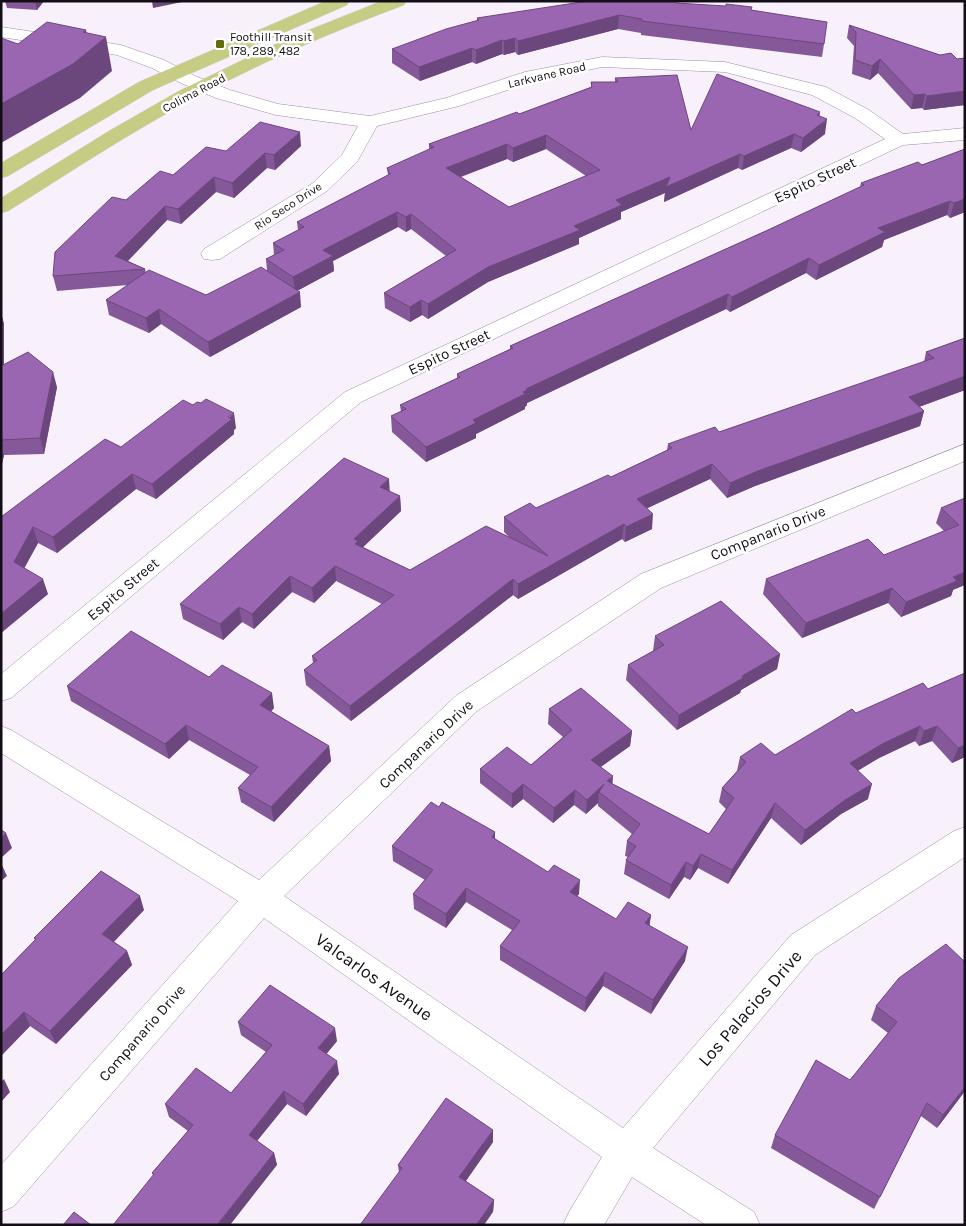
<svg xmlns="http://www.w3.org/2000/svg" width="966" height="1226" viewBox="0 0 966 1226" font-family="Karla,sans-serif">
<style>
.lines{fill:none;stroke-linecap:round;stroke-linejoin:round}
.minor-casing{stroke:#9d8da5;stroke-width:1}
.primary-casing{stroke:#d5d4d5;stroke-width:1}
.minor{fill:#fff;fill-rule:evenodd}
.primary{fill:#c7cc84;fill-rule:evenodd}
.wall{fill:#845899;fill-rule:evenodd}
.shaded-wall{fill:#6c477d}
.building{fill:#9a66b2;stroke:#6c477d;fill-rule:evenodd}
.poi-dot{fill:#656a0c;stroke:#fff;stroke-width:2}
.labels{text-anchor:middle;dominant-baseline:central;stroke-width:5;stroke-linejoin:round;paint-order:stroke}
.far-poi-label{font-size:12px;fill:#130e16;stroke:#fff;text-anchor:start}
.far-street-label{font-size:12px;fill:#130e16;stroke:#fff}
.street-label{font-size:15px;fill:#130e16;stroke:#fff}
.near-street-label{font-size:18px;fill:#130e16;stroke:#fff}
</style>
<rect width="100%" height="100%" fill="#f8f1fc"/>
<g class="lines">
<defs>
<path id="minor" d="M1,27L121,45L164,60L195,76L230,90L278,104L370,116L446,98L525,72L602,57L725,62L826,87L869,110L903,134L965,128V140L903,145L361,402L11,698L1,701V674L345,392L885,139L855,118L812,95L725,72L602,67L535,81L459,106L377,126L357,162L327,191L220,259L212,260L204,259L201,254L204,249L313,183L342,155L358,126L276,115L216,98L183,84L152,68L117,55L1,37Z
M965,444V461L661,588L477,711L284,896L623,1128L791,935L954,831L965,827V857L815,955L653,1148L754,1212L760,1225H706L632,1177L604,1225H563L569,1212L602,1157L264,918L14,1206L1,1212V1165L238,901L1,753V726L11,730L259,880L457,695L641,574Z"/>
<path id="primary" d="M326,1H349L347,5L153,90L8,176L1,178V163L139,82Z
M382,1H406L404,5C332,32 261,62 193,99C129,133 69,173 8,211L1,213V198L109,131L179,91L284,40Z"/>
</defs>
<use href="#minor" class="minor-casing"/>
<use href="#primary" class="primary-casing"/>
<use href="#minor" class="minor"/>
<use href="#primary" class="primary"/>
</g>
<path class="wall" d="M5,1H44L37,10L7,8Z
M676,3L751,10L824,44L822,57L641,35V33L618,29L518,55L515,52L504,55L502,54L476,64L472,62L420,81L392,63V49L477,21V18Z
M849,25L940,55L957,59L965,58V105L924,110L922,108L911,109L878,73L870,80L852,74L854,46L847,38Z
M615,78L691,130L820,116L825,134L801,152L791,148L742,170L738,168L664,202L665,193L621,212V219L579,238V244L488,282L428,319L422,315L410,322L385,308L384,293L446,256L411,229L406,232L398,227L333,261L334,271L297,291L301,307L210,357L161,324L149,333L109,315L106,300L128,285L57,291L53,276L126,200L226,151L301,146L275,170L267,168L234,198L216,192L181,224L167,220L128,261L145,269L146,273L206,295L267,271L266,259L274,255L273,243L298,230L297,222L388,175L387,168L429,150V144L519,114L591,87V82H615ZM546,149L586,176L509,207L461,177L507,159L513,162Z
M965,149V212L950,218L947,215L884,240L882,247L816,280L806,273L730,312L726,309L527,403V405L525,407V409L476,434V438L426,462L392,432L391,416L401,412L400,405L457,378V374L510,349V346L768,230L860,187L861,183L922,165Z
M1,313L4,324V364L57,387L44,454L4,455L1,468Z
M965,338V390L919,407L924,411L920,426L755,486L727,498L710,479L647,508L652,529L625,542L622,539L518,599L513,595L351,721L306,685L304,670L313,663L312,656L382,604L336,581L314,603L292,592L254,629L242,622L223,640L183,619L180,604L389,479V491L400,496L401,511L363,547L410,570L510,538L504,532V517L536,508L611,477L667,450L668,444L719,432L924,362L926,352Z
M236,428L234,430V434L156,499L136,489L57,553L38,543L24,568L48,594L1,633V517L121,447Z
M965,498L953,590L951,596L901,617L888,603L802,638L763,594L766,579L884,555L944,531L936,523L941,508Z
M655,636L780,654L777,669L741,690L740,693L677,730L626,680L628,665L653,651Z
M965,673V757L952,763L932,741L919,746L915,741L879,758L858,770L868,799L841,814L801,845L771,818L728,884L698,868L690,880L684,877L669,899L624,874L626,860L628,857L625,856L627,841L632,834L598,806V803L586,814L574,805L553,823L523,799L512,808L480,783V769L531,765L563,737L548,724L549,709L632,731L630,746L601,767L612,784L709,834L726,809L719,802L722,788L737,771L740,757L775,755L856,713L928,689Z
M209,677L274,708L271,711L329,746L331,761L274,822L241,802L238,788L250,775L189,740L169,759L71,701L67,686Z
M495,839L579,894L577,896L616,919L651,915L649,926L685,961L651,1014L603,986L585,1012L500,960V946L512,930L466,902L446,928L414,909L413,894L425,880L393,861L392,846Z
M144,910L114,942L127,951L132,965L101,997L56,1044L30,1026L1,1056V975L35,940L34,938Z
M965,962V1091L937,1128L921,1116L874,1209L771,1148L775,1135L850,1080L888,1033L871,1020L876,1006Z
M238,1022L337,1041L326,1054L339,1074L306,1116L287,1104L257,1141L274,1153L277,1165L153,1175L152,1173L188,1131L169,1117L165,1104L231,1093L266,1052L241,1035Z
M493,1142L466,1181L494,1200L493,1212L399,1173L398,1165Z"/>
<path class="shaded-wall" d="M35,1H44L37,10Z
M152,1H187L153,8Z
M619,15L618,29L518,55V41Z
M86,30L90,49L106,37L112,71L80,98L1,143V104Z
M515,38V52L504,55V41Z
M502,40V54L476,64V50Z
M472,48V62L420,81L419,67Z
M880,59L878,73L870,80L872,66Z
M965,91V105L924,110L927,96Z
M925,94L922,108L911,109L914,95Z
M820,112L818,127L827,119L825,134L801,152L803,138L817,115Z
M300,132L301,146L275,170L274,155Z
M794,134L791,148L742,170L744,156Z
M546,135V149L513,162V148Z
M507,144V159L446,182V168Z
M265,153L267,168L234,198L232,183Z
M740,154L738,168L664,202L665,193L621,212V219L579,238V244L488,282L428,319V304L488,267L574,226L616,200L670,177Z
M214,177L216,192L181,224L178,209Z
M965,199V212L950,218L954,203Z
M950,201L947,215L884,240L882,247L816,280L819,265L878,228Z
M165,206L167,220L118,271L115,256Z
M397,212L398,227L333,261L334,271L295,292L293,277L323,250Z
M411,214V229L406,232V217Z
M809,258L806,273L730,312L732,297Z
M300,292L301,307L210,357L208,342Z
M728,294L726,309L527,403V405L525,407V409L476,434V438L426,462V447L523,392L526,389Z
M421,300L422,315L410,322V307Z
M159,309L161,324L149,333L146,318Z
M1,313L4,324V382L1,373Z
M53,372L57,387L44,454L40,438Z
M965,376V390L905,412L909,397Z
M924,411L920,426L755,486L727,498L730,483L758,471Z
M234,413L236,428L234,430V434L156,499L152,484Z
M1,447L4,455L1,468Z
M712,464L710,479L635,514L637,499Z
M132,474L136,489L57,553L53,537Z
M389,479L390,495L380,487Z
M400,496L401,511L359,551L354,539Z
M653,514L652,529L625,542L626,527Z
M624,524L622,539L518,599V584Z
M33,527L38,543L19,578L14,562Z
M335,566L336,581L314,603L312,588Z
M965,572V585L953,590L951,596L901,617L906,602L953,577Z
M290,576L292,592L254,629L252,614Z
M43,579L48,594L1,633V614Z
M513,579V595L351,721L350,706Z
M892,588L888,603L802,638L806,623Z
M239,607L242,622L223,640L220,624Z
M780,654L777,669L741,690L740,693L677,730L679,715L742,676Z
M272,693L274,708L263,720L260,705Z
M186,725L189,740L169,759L165,744Z
M920,726L915,741L879,758L846,778L850,763L884,743Z
M937,726L932,741L919,746L924,731Z
M632,731L630,746L590,774L591,760Z
M965,745V757L952,763L958,748Z
M329,746L331,761L274,822L271,807Z
M613,776L612,791L607,781Z
M523,784V799L512,808V794Z
M604,784L599,792L598,803L586,814L587,800Z
M872,784L868,799L841,814L801,845L805,830L845,800Z
M575,790L574,805L553,823L554,808Z
M775,803L771,818L728,884L732,870Z
M495,832V847L492,837Z
M6,833L12,848L1,858V838Z
M701,854L698,868L690,880L693,866Z
M686,862L684,877L669,899L671,885Z
M1,863L7,876L1,881Z
M580,880L579,894L569,906L570,892Z
M466,888V902L446,928V914Z
M140,896L144,910L107,948L102,934Z
M651,915L649,929L645,923Z
M688,947L685,961L651,1014L653,1000Z
M127,951L132,965L56,1044L50,1031Z
M605,972L603,986L585,1012L586,998Z
M24,1012L30,1026L1,1056V1035Z
M335,1028L337,1041L320,1062L318,1048Z
M337,1061L339,1074L306,1116L303,1104Z
M4,1079L10,1092L1,1102V1082Z
M965,1087V1091L937,1128L943,1115Z
M284,1091L287,1104L252,1147L249,1135Z
M493,1130V1142L460,1189L459,1177Z
M274,1153L277,1165L230,1225H217Z
M494,1200L493,1212L484,1225H476Z"/>
<path class="building" d="M588,1H676V3L726,6V4L752,7L751,10L827,22L824,44L642,21V19L619,15L518,41L515,38L504,41L502,40L476,50L472,48L419,67L392,49L446,29L479,20L477,18Z
M47,22L86,30L83,32L106,37L73,64L1,104V38L18,44Z
M849,25L940,55L951,53L957,59L965,58V91L927,96L925,94L914,95L880,59L872,66L855,60L856,32Z
M717,74L820,112L817,115L827,119L803,138L794,134L744,156L740,154L666,187L670,177L616,200L622,205L574,226L580,230L488,267L428,304L421,300L410,307L384,293L456,250L411,214L406,217L397,212L323,250L333,256L293,277L266,259L284,250L273,243L304,227L297,222L390,174L387,168L434,147L429,144L517,112L519,114L592,87L591,82H618L615,78L677,75L691,130ZM546,135L600,170L509,207L446,168L507,144L513,148Z
M260,122L300,132L274,155L265,153L232,183L214,177L178,209L165,206L115,256L145,269L53,276L55,252L112,197L126,200L160,171L173,175L206,147L226,151Z
M965,149V199L954,203L950,201L878,228L885,232L819,265L809,258L732,297L728,294L526,389L528,390L523,392L525,394L473,420L476,423L426,447L391,416L406,409L400,405L460,377L457,374L513,348L510,346L768,230L864,185L861,183L918,162L922,165Z
M261,267L300,292L208,342L159,309L146,318L106,300L149,270L206,295Z
M965,338V376L909,397L924,411L758,471L730,483L712,464L637,499L653,514L626,527L624,524L518,584L513,579L350,706L304,670L317,660L312,656L394,595L335,566L312,588L290,576L252,614L239,607L220,624L180,604L344,458L389,479L380,487L400,496L354,539L358,541L355,544L410,570L486,526L548,556L504,517L530,503L536,508L608,475L611,477L672,448L668,444L715,427L719,432L934,358L926,352Z
M28,352L53,372L40,438L1,440V366Z
M206,399L234,413L228,417L232,419L152,484L132,474L53,537L33,527L14,562L43,579L1,614V517L105,439L121,447L183,400L193,405L197,402L201,403Z
M965,498V572L953,577L957,581L906,602L892,588L806,623L766,579L868,539L884,555L959,525L941,508Z
M721,601L780,654L742,676L743,678L679,715L628,665L664,645L655,636Z
M131,631L209,677L222,665L272,693L260,705L329,746L271,807L238,788L258,767L186,725L165,744L67,686Z
M965,673V745L958,748L937,726L924,731L920,726L884,743L850,763L872,784L845,800L805,830L775,803L732,870L701,854L693,866L686,862L671,885L626,860L636,846L627,841L640,824L599,792L604,784L587,800L575,790L554,808L523,784L512,794L480,769L507,747L531,765L572,730L549,709L581,688L632,731L591,760L613,776L607,781L709,834L734,798L722,788L746,762L740,757L761,743L775,755L852,709L856,713L923,683L928,689Z
M431,802L439,807L442,802L495,832L492,837L548,872L554,865L580,880L570,892L616,919L628,902L651,915L645,923L688,947L653,1000L605,972L586,998L500,946L520,921L466,888L446,914L413,894L433,870L392,846Z
M1,830L6,833L1,838Z
M101,871L140,896L102,934L127,951L50,1031L24,1012L1,1035V975L36,939L34,938Z
M946,944L965,962V1087L943,1115L927,1103L880,1197L775,1135L816,1060L850,1080L897,1022L876,1006L899,978Z
M270,985L335,1028L318,1048L337,1061L303,1104L284,1091L249,1135L274,1153L217,1225H113L154,1174L152,1173L193,1125L165,1104L196,1068L231,1093L272,1045L238,1022Z
M446,1098L493,1130L459,1177L494,1200L476,1225H360L402,1168L398,1165Z
M74,1212L91,1225H63Z"/>
<rect class="poi-dot" x="215" y="39" width="10" height="10" rx="2.5"/>
<g class="labels">
<g class="far-poi-label">
<text x="230" y="37">Foothill Transit<tspan x="230" dy="14">178, 289, 482</tspan></text>
</g>
<g class="far-street-label">
<text transform="translate(547 75) rotate(-13)">Larkvane Road</text>
<text transform="translate(194 93) rotate(-28)">Colima Road</text>
<text transform="translate(288 206) rotate(-33)">Rio Seco Drive</text>
</g>
<g class="street-label">
<text transform="translate(815 180) rotate(-25)">Espito Street</text>
<text transform="translate(449 352) rotate(-25)">Espito Street</text>
<text transform="translate(768 533) rotate(-22)">Companario Drive</text>
<text transform="translate(123 589) rotate(-40)">Espito Street</text>
<text transform="translate(426 744) rotate(-43)">Companario Drive</text>
<text transform="translate(142 1033) rotate(-49)">Companario Drive</text>
</g>
<g class="near-street-label">
<text transform="translate(374 977) rotate(35)">Valcarlos Avenue</text>
<text transform="translate(750 1008) rotate(-49)">Los Palacios Drive</text>
</g>
</g>
<rect width="966" height="1226" fill="none" stroke="#130e16" stroke-width="5"/>
</svg>
